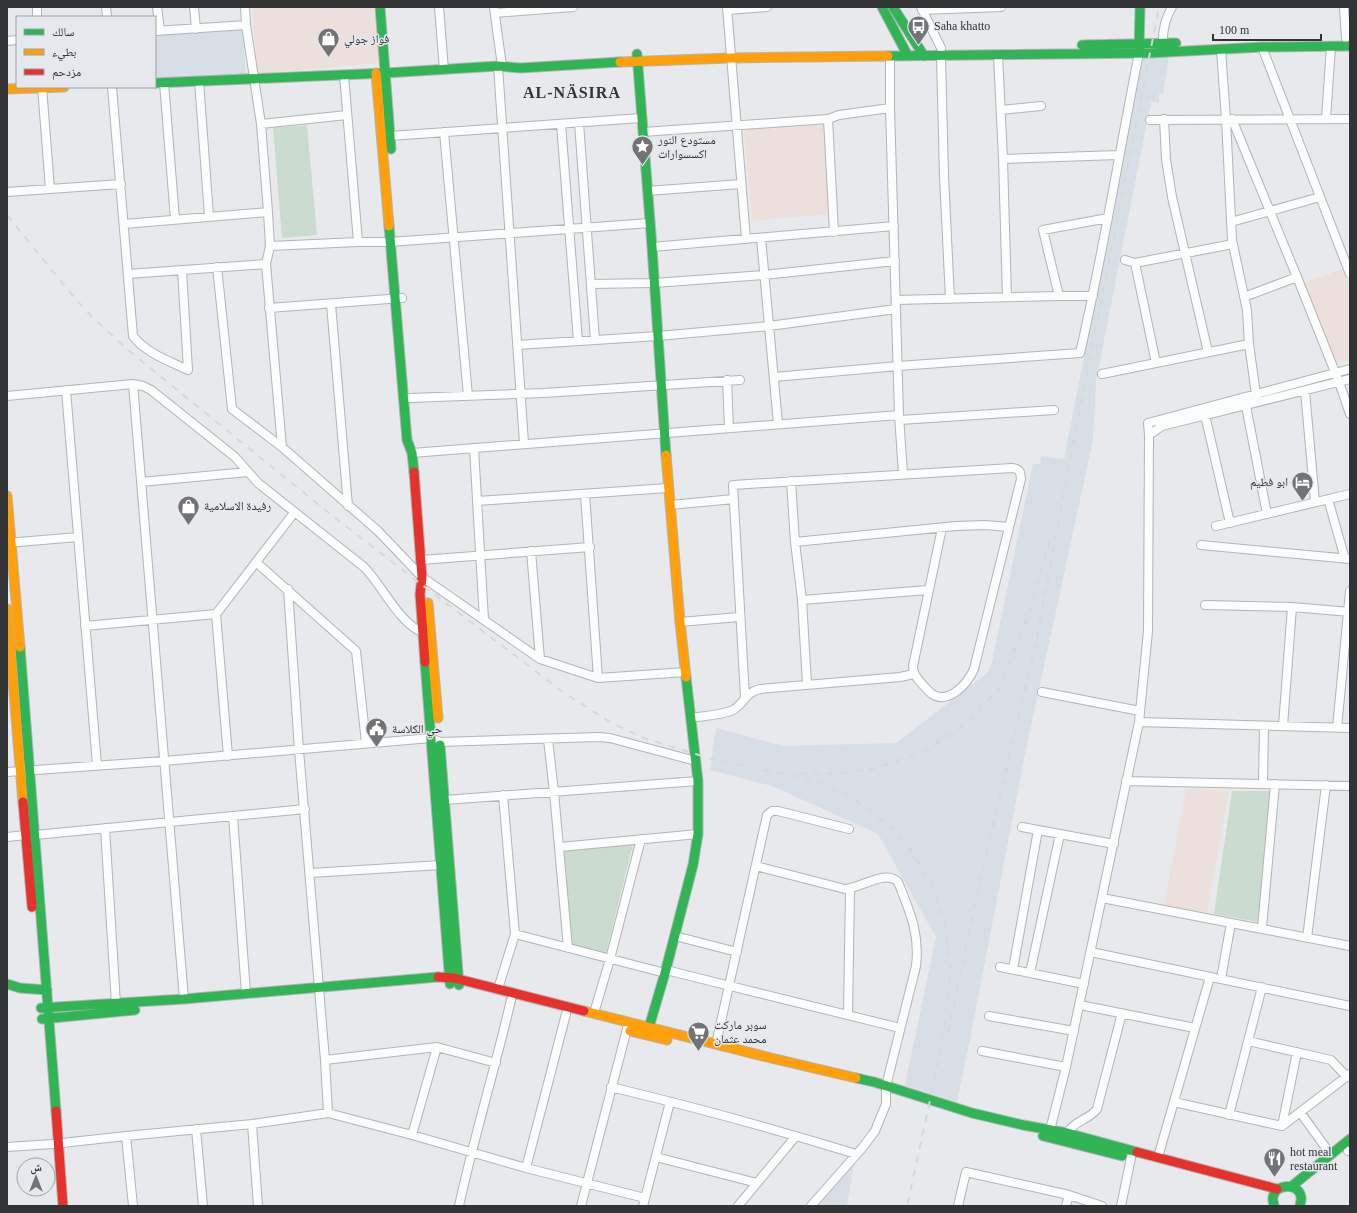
<svg xmlns="http://www.w3.org/2000/svg" width="1357" height="1213" viewBox="0 0 1357 1213" font-family="'Times New Roman','Noto Naskh Arabic',serif">
<style>
.built{fill:#d8dee6}
.education{fill:#ece0dd}
.green{fill:#c9dccf}
.lines{fill:none;stroke-linecap:round;stroke-linejoin:round}
.street-casing{stroke:#b2b4b6;stroke-width:10}
.fast-casing{stroke:#b2b4b6;stroke-width:11}
.slow-casing{stroke:#b2b4b6;stroke-width:11}
.jam-casing{stroke:#b2b4b6;stroke-width:11}
.street{stroke:#fbfcfc;stroke-width:8}
.fast{stroke:#30b455;stroke-width:9}
.slow{stroke:#ff9f0a;stroke-width:9}
.jam{stroke:#e5322d;stroke-width:9}
.rail{stroke:#d7d8d8;stroke-width:2;stroke-dasharray:7 7;stroke-linecap:butt}
.labels{text-anchor:middle;dominant-baseline:central;stroke-width:3;stroke-linejoin:round;paint-order:stroke}
.poi-label{font-size:12px;fill:#323335;stroke:#e5e9ee;text-anchor:start}
.district-label{font-size:16px;font-weight:bold;letter-spacing:1px;fill:#323335;stroke:#e5e9ee}
</style>
<rect width="100%" height="100%" fill="#e7e9ec"/>
<path class="built" d="M242,29L246,75L155,78V35Z
M1169,56L1163,94H1159V102H1151L1096,381L1093,440L1025,754L971,1034L957,1102L905,1085L936,937L878,834L772,786L710,770L716,728L783,746L896,743L986,674L989,670L992,662L1033,464H1040L1041,456L1064,459L1143,57Z
M857,1145L847,1206H807Z"/>
<path class="education" d="M252,7H374L379,63L258,74Z
M825,125L831,214L752,221L744,130Z
M1343,269L1350,287V360L1335,364L1305,282Z
M1186,789L1229,791L1207,913L1164,905Z"/>
<path class="green" d="M307,125L317,235L282,238L273,128Z
M1232,791H1270L1259,922L1214,914Z
M633,844L606,953L572,945L564,851Z"/>
<g class="lines">
<defs>
<path id="street" d="M37,7V17
M106,7L107,17
M157,7L160,31
M194,7L196,29
M245,7L246,25L261,124L268,212L270,246L266,264L282,447
M439,7L444,70
M727,7L746,239
M921,7L941,48
M1344,7L1346,38
M494,8L502,66
M727,10L767,7
M922,10L1001,7
M495,13L573,7
M155,31L246,25
M7,41L17,40
M1262,47L1350,274
M1163,48C1162,33 1164,20 1172,7
M1221,50L1226,119L1232,240L1247,310L1249,344L1257,402
M998,55L1003,159L1007,297
M941,56L944,176L950,299
M890,57V108L899,415L903,474
M498,66L524,443
M344,75L358,242
M199,81L209,216
M164,83L175,219
M42,87L50,189
M112,87L133,336C146,353 169,361 188,370L182,270
M1001,110L1041,106
M828,119L834,232
M1164,119L1166,159L1172,197L1208,352
M1232,119L1297,277L1339,382L1350,414
M1326,119L1331,46
M1150,120L1350,119
M579,123L595,340
M261,124L347,115
M561,124L578,341
M444,132L468,396
M643,132L828,119L839,115L890,108
M390,136L641,118
M1003,159L1118,155
M647,191L741,184
M7,192L121,184
M1231,222L1320,197
M124,224L268,212
M761,238L778,424
M270,246L358,242H390L650,223
M652,247L894,226
M1125,260L1135,263L1233,244
M1135,263L1156,363
M217,267L232,409L282,447L378,531L422,577L540,659L598,678L686,672
M128,274L266,264
M591,284L654,283L764,275L895,261
M1059,296L1043,230L1108,218
M1244,297L1297,277
M896,300L1059,296H1093
M331,304L348,506
M269,308L402,298
M517,345L658,336L769,326L896,309
M1102,374L1249,344
M774,377L898,366L1080,353C1103,254 1119,153 1139,53
M727,380L729,428
M133,384L184,999
M66,390L97,765
M1305,391L1315,502
M7,396L133,384L143,386L151,390L235,457L258,483L364,567C382,585 399,623 422,632
M410,398L544,393L740,380
M1245,401L1267,514
M1205,415L1230,523
M900,420L1054,410
M1149,435L1162,426L1350,379
M474,448L484,620
M412,453L899,415
M791,481L795,542L802,600L807,684
M141,482L248,472
M585,494L598,678
M1328,499L1345,559
M477,501L668,488
M670,505L734,499
M1216,526L1350,494
M795,542L956,526L985,525L1009,527
M7,543L78,537
M1201,545L1350,559
M531,551L540,659
M421,560L590,547
M257,563L356,651L366,743
M288,589L299,750L325,1060L328,1113
M802,600L928,590
M1205,605L1292,607L1350,612
M680,622L739,617
M85,626L216,614
M1042,692L1140,711
M745,697L733,485L1012,468C1021,469 1020,472 1021,479L974,669C968,683 949,705 932,694C929,692 926,688 923,685C918,679 913,675 913,666L942,528
M691,718C703,716 722,715 733,710C745,703 744,693 760,689L900,677L914,674
M1139,722L1350,728
M1283,726L1292,607
M1337,728L1350,591
M548,739L554,792L568,948
M228,756L216,614L294,513
M7,772L164,761L431,738L440,742L599,737L610,738L696,761
M1126,781L1350,786
M1263,784L1264,726
M445,800L698,781
M233,816L246,993
M1022,827L1114,844
M105,828L116,1004
M35,835L305,809
M7,837L26,835
M560,847L698,834
M756,866L845,889C861,888 886,869 898,882C910,912 920,934 916,966L886,1086V1104L875,1131L863,1147L811,1206
M310,873L441,865
M1102,898L1350,946
M1262,928L1275,784
M515,934L665,973
M675,936L737,952
M1307,938L1326,785
M1091,952L1350,1006
M1000,967L1084,984
M1013,969L1038,830
M666,970L900,1028
M1030,973L1060,834
M1221,979L1231,923
M498,989L515,934L503,795
M1080,1005L1195,1028
M594,1013L610,959L641,839
M848,1015L850,889
M989,1016L1074,1031
M1248,1041L1331,1060L1347,1077
M716,1044L767,815L772,811H778L849,829
M982,1051L1066,1067
M325,1060L437,1047L496,1063
M611,1087C694,1107 775,1129 856,1154
M1174,1102L1282,1126L1350,1074
M1300,1112L1331,1155
M1229,1115L1262,987
M252,1124L258,1206
M1282,1126L1297,1052
M196,1129L203,1206
M1067,1133C1075,1120 1089,1120 1097,1109L1122,1013
M1049,1134L1066,1067L1139,722L1148,631L1149,435L1148,423L1350,369
M412,1135L437,1047
M126,1136L133,1206
M7,1147L53,1144L126,1136L252,1124L328,1113L412,1135L526,1168L645,1198
M1348,1151H1350
M656,1157L757,1183
M1158,1157L1210,977
M526,1168L566,1014
M459,1206C474,1137 495,1069 511,1000
M581,1206L628,1025
M643,1206L670,1102
M738,1206L796,1136
M958,1206L966,1172L1069,1195L1102,1206
M1066,1206L1069,1195
M1121,1206L1131,1158"/>
<path id="fast" d="M380,7L391,149
M882,7L908,56
M893,7L924,56
M1082,45L1176,43
M1139,52L1140,7
M637,54L652,247L666,455
M888,56L1150,53L1262,47L1350,46
M155,83L386,73L498,66L520,68L620,62
M389,226L407,440L412,453L414,472
M20,647L56,1111
M425,662L450,984
M440,745L459,985
M7,984L20,988L47,990
M41,1008L184,999L438,977
M42,1019L135,1010
M647,1034L665,973L693,865L698,834V781L686,677
M856,1078L874,1082L972,1113L1023,1125L1067,1133L1137,1152
M1043,1136L1122,1156
M1292,1186L1350,1139
M1274,1206C1274,1203 1272,1199 1273,1197C1276,1183 1299,1183 1301,1197C1302,1199 1300,1203 1300,1206"/>
<path id="slow" d="M620,62L731,58L888,56
M376,73L389,226
M7,89L64,87
M666,455L680,622L686,677
M7,496L20,647
M428,603L438,718
M7,609L23,802
M584,1011L771,1058L856,1078
M630,1031L667,1040"/>
<path id="jam" d="M414,472L422,577L420,594L425,662
M23,802L32,907
M438,977L454,978L584,1011
M56,1111L63,1206
M1137,1152L1277,1189"/>
</defs>
<use href="#street" class="street-casing"/>
<use href="#fast" class="fast-casing"/>
<use href="#slow" class="slow-casing"/>
<use href="#jam" class="jam-casing"/>
<use href="#street" class="street"/>
<use href="#fast" class="fast"/>
<use href="#slow" class="slow"/>
<use href="#jam" class="jam"/>
<path class="rail" d="M7,215L73,296L93,318L128,350L320,506L426,588L563,692L610,722L644,738L715,760L809,779L827,786L849,796L867,808L886,823L901,838L914,855L932,886L944,920L951,973L939,1059L907,1206
M799,773L815,774L844,773L877,768L928,750L968,722L1000,687L1030,611L1051,534
M948,1033L976,899L1036,643L1067,476L1159,7"/>
</g>
<defs>
<symbol id="bus-pin" viewBox="-11 -11 22 30"><path d="M0 17L-7.5 6A9.5 9.5 0 1 1 7.5 6Z" fill="#717375" stroke="#e5e9ee"/><path d="M-5-6H5V4H4V6H2V4H-2V6H-4V4H-5ZM-3.5-4V0h7V-4ZM-3.5 1.2v1.5H-2V1.2ZM2 1.2v1.5H3.5V1.2Z" fill="#fff"/></symbol>
<symbol id="shop-pin" viewBox="-11 -11 22 30"><path d="M0 17L-7.5 6A9.5 9.5 0 1 1 7.5 6Z" fill="#717375" stroke="#e5e9ee"/><path d="M-5-2.5h2.3a2.7 3.5 0 0 1 5.4 0H5L5.5 6h-11ZM-1.5-2.5h3a1.5 2.3 0 0 0-3 0Z" fill="#fff"/></symbol>
<symbol id="sight-pin" viewBox="-11 -11 22 30"><path d="M0 17L-7.5 6A9.5 9.5 0 1 1 7.5 6Z" fill="#717375" stroke="#e5e9ee"/><path d="M0-6L1.8-2.2L6-1.7L2.9 1.2L3.7 5.4L0 3.3L-3.7 5.4L-2.9 1.2L-6-1.7L-1.8-2.2Z" fill="#fff"/></symbol>
<symbol id="hotel-pin" viewBox="-11 -11 22 30"><path d="M0 17L-7.5 6A9.5 9.5 0 1 1 7.5 6Z" fill="#717375" stroke="#e5e9ee"/><path d="M-6-4.5h1.5V1H6V5H4.5V3h-9V5H-6ZM-4 0a1.8 1.8 0 1 1 3.6 0ZM.5 0V-2.5h3Q6-2.5 6 0Z" fill="#fff"/></symbol>
<symbol id="civic-pin" viewBox="-11 -11 22 30"><path d="M0 17L-7.5 6A9.5 9.5 0 1 1 7.5 6Z" fill="#717375" stroke="#e5e9ee"/><path d="M-.6-6.5H3V-4.5H.6V-3L4-1V1h2V6H-6V1h2V-1L-.6-3ZM-1.2 2.5V6h2.4V2.5Z" fill="#fff"/></symbol>
<symbol id="supermarket-pin" viewBox="-11 -11 22 30"><path d="M0 17L-7.5 6A9.5 9.5 0 1 1 7.5 6Z" fill="#717375" stroke="#e5e9ee"/><path d="M-6-5.5h2.5l.6 2H6L4.5 2H-2.5L-4.4-4H-6ZM-1.5 3.2a1.3 1.3 0 1 0 .1 0ZM3 3.2a1.3 1.3 0 1 0 .1 0Z" fill="#fff"/></symbol>
<symbol id="restaurant-pin" viewBox="-11 -11 22 30"><path d="M0 17L-7.5 6A9.5 9.5 0 1 1 7.5 6Z" fill="#717375" stroke="#e5e9ee"/><path d="M-5-6h1v4h1v-4h1v4h1v-4h1v5L-1.5 .5V6h-2V.5L-5-1ZM5-6V6H3V1.5H1.5Q1.5-4 5-6Z" fill="#fff"/></symbol>
</defs>
<g fill-rule="evenodd">
<use href="#bus-pin" x="906" y="14" width="25" height="34"/>
<use href="#shop-pin" x="316" y="26" width="25" height="34"/>
<use href="#sight-pin" x="630" y="134" width="25" height="34"/>
<use href="#hotel-pin" x="1290" y="470" width="25" height="34"/>
<use href="#shop-pin" x="176" y="494" width="25" height="34"/>
<use href="#civic-pin" x="364" y="716" width="25" height="34"/>
<use href="#supermarket-pin" x="686" y="1020" width="25" height="34"/>
<use href="#restaurant-pin" x="1262" y="1146" width="25" height="34"/>
</g>
<g class="labels">
<g class="poi-label">
<text x="934" y="26">Saha khatto</text>
<text x="344" y="39">فواز جولي</text>
<text x="658" y="140">مستودع النور<tspan x="658" dy="14">اكسسوارات</tspan></text>
<text x="1288" y="482" text-anchor="end">ابو فطيم</text>
<text x="204" y="506">رفيدة الاسلامية</text>
<text x="392" y="729">حي الكلاسة</text>
<text x="714" y="1025">سوبر ماركت<tspan x="714" dy="14">محمد عثمان</tspan></text>
<text x="1290" y="1152">hot meal<tspan x="1290" dy="14">restaurant</tspan></text>
</g>
<g class="district-label">
<text x="572" y="92">AL-NÄSIRA</text>
</g>
</g>
<rect width="1357" height="1213" fill="none" stroke="#323335" stroke-width="16"/>
<rect x="16" y="16" width="140" height="72" fill="#e5e9ee" stroke="#9da0a4"/>
<rect x="24" y="29" width="20" height="6" fill="#30b455" stroke="#9da0a4"/>
<text x="52" y="36" font-size="12" fill="#323335">سالك</text>
<rect x="24" y="49" width="20" height="6" fill="#ff9f0a" stroke="#9da0a4"/>
<text x="52" y="56" font-size="12" fill="#323335">بطيء</text>
<rect x="24" y="69" width="20" height="6" fill="#e5322d" stroke="#9da0a4"/>
<text x="52" y="76" font-size="12" fill="#323335">مزدحم</text>
<g transform="translate(36 1177)"><circle r="19" fill="#e5e9ee" stroke="#9da0a4"/>
<path d="M0-3L7 15L0 10L-7 15Z" fill="#717375"/>
<text y="-6" font-size="11" font-weight="bold" text-anchor="middle" fill="#323335">ش</text>
</g>
<path d="M1213 34v6h108v-6" fill="none" stroke="#323335" stroke-width="2"/>
<text x="1219" y="34" font-size="12" fill="#323335" stroke="#e5e9ee" stroke-width="3" paint-order="stroke">100 m</text>
</svg>
